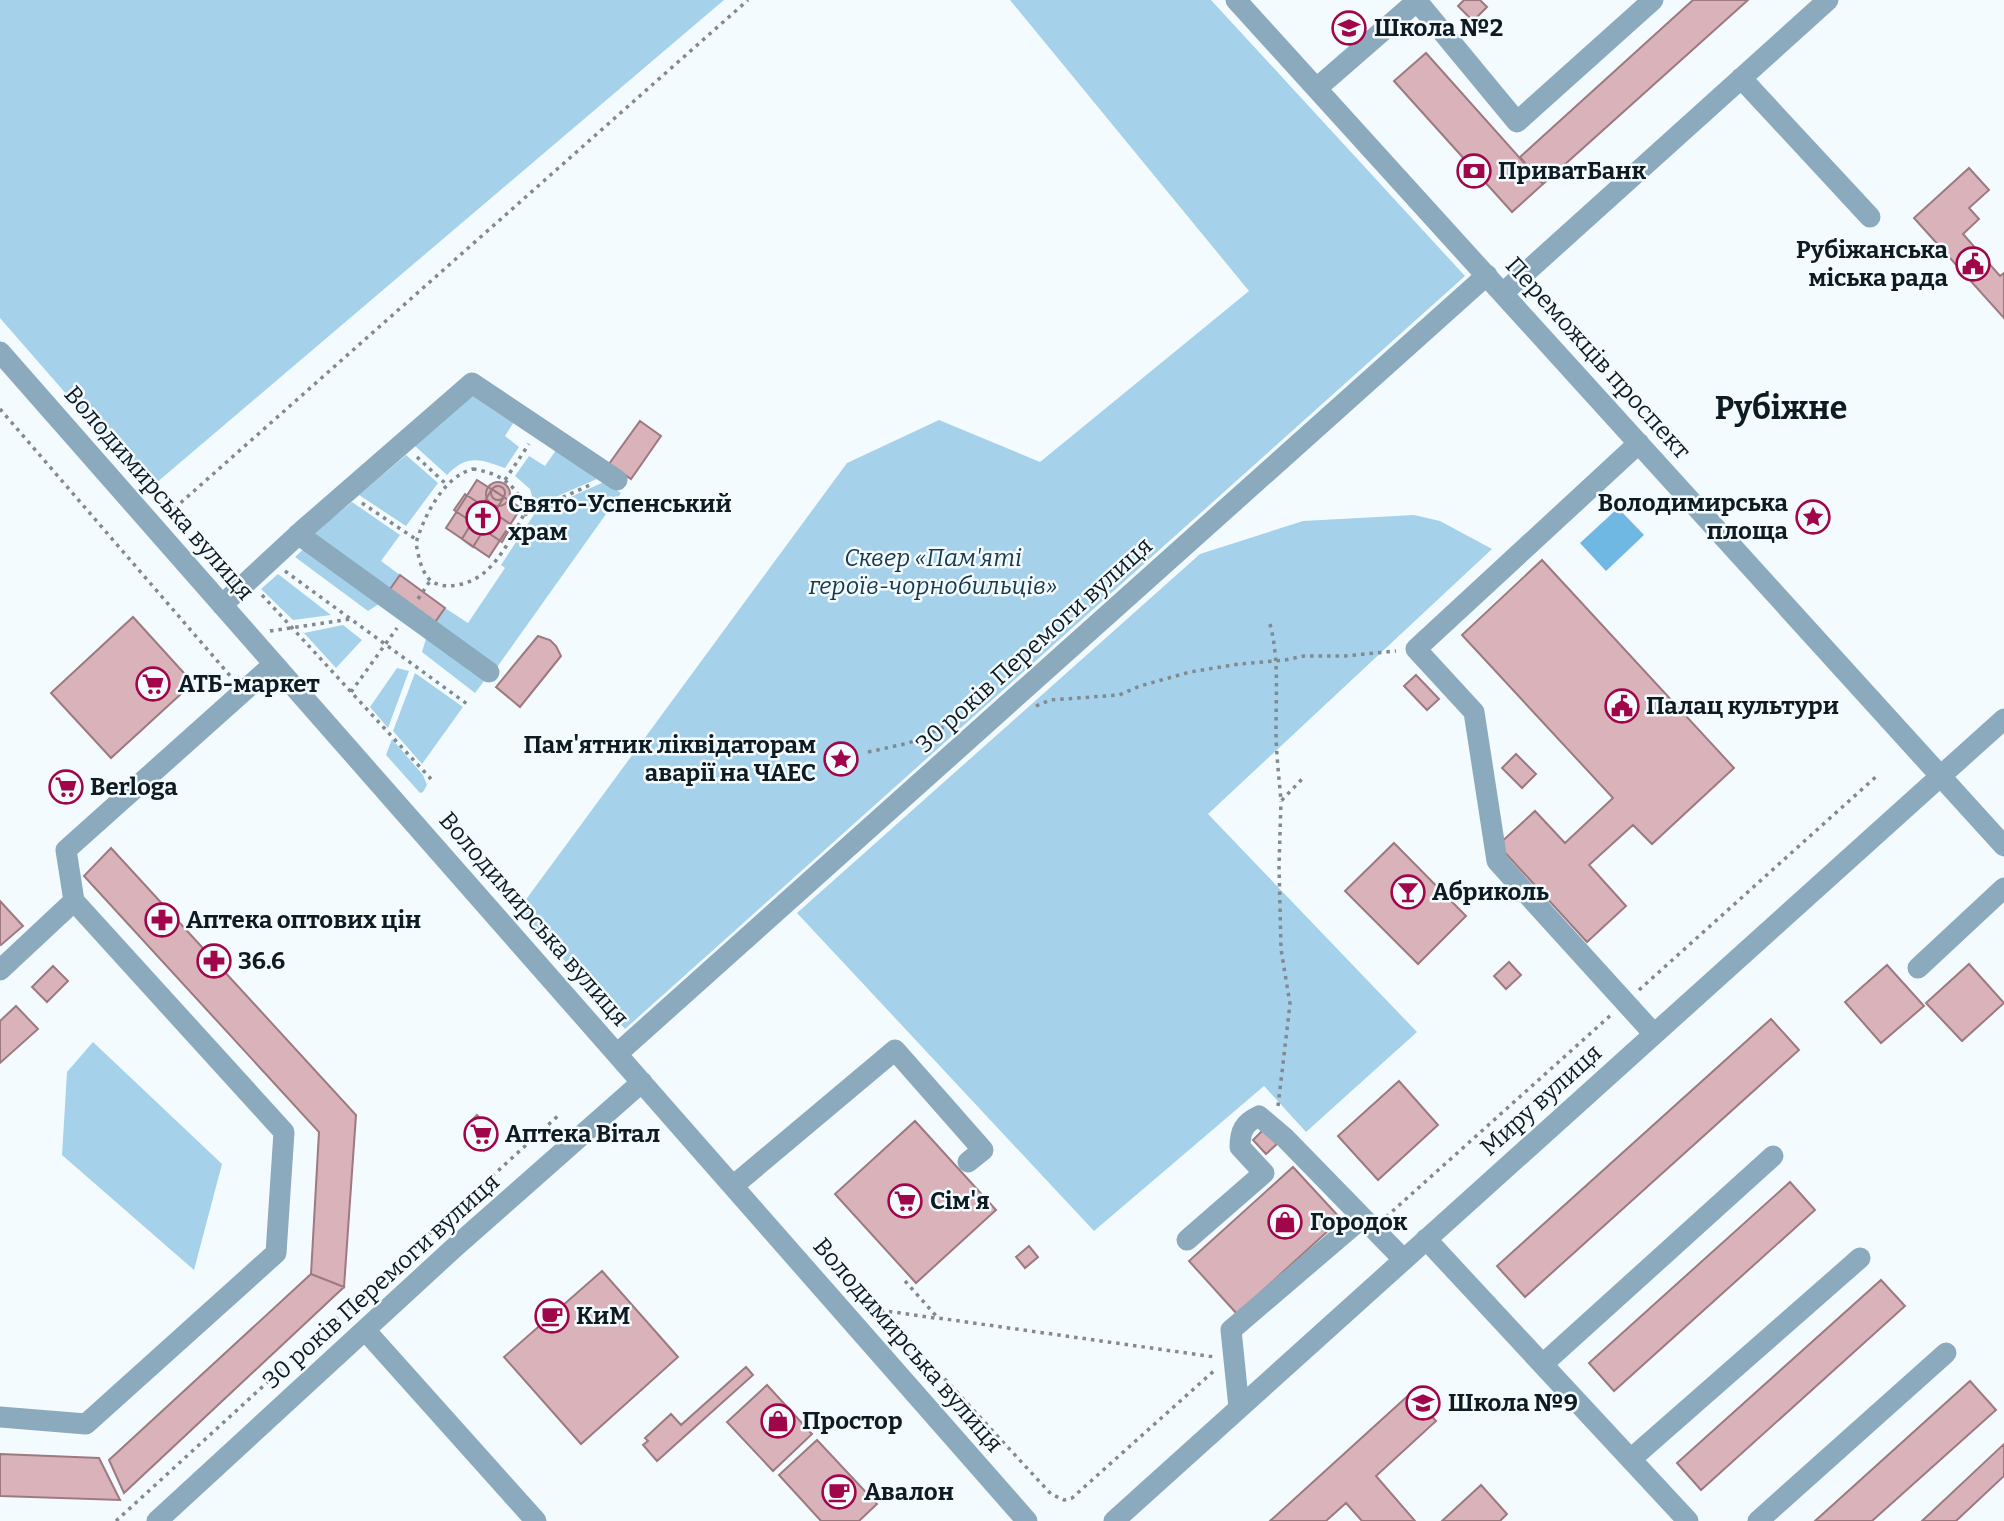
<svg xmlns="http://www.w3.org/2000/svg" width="2004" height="1521" viewBox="0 0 2004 1521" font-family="Bitter,serif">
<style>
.green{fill:#a5d1eb}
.water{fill:#6fb8e3}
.building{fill:#d9b2ba;stroke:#9d7980;stroke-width:2}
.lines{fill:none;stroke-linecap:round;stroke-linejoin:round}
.path{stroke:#808a90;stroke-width:3.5;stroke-dasharray:3.5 5;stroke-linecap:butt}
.minor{stroke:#8caabd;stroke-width:21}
.labels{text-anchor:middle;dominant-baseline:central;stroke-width:5;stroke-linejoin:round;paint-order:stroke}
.poi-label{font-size:24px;font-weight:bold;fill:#0e1b23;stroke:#f4fbff;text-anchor:start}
.street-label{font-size:24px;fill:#0e1b23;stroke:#f4fbff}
.park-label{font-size:24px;font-style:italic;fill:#18394b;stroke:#f4fbff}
.district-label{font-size:32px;font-weight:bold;fill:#0e1b23;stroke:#f4fbff}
</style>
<rect width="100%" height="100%" fill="#f4fbff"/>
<path class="green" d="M0,0H724L149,489L0,318Z
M1010,0H1211L1465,276L625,1029L519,909L847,463L939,420L1040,462L1249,291Z
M473,394L514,422L505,436L519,447L505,468C480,459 467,454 447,475L415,446Z
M556,450L599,478L535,506L530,489L515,476L529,456L545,466Z
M406,455L438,483L406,526L359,495Z
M604,482L621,493L495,670L433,625L445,608L468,623L505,568L501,565L535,513Z
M352,502L400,535L381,561L400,575L388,592L310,536Z
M1414,515L1440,521L1492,549L1208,814L1417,1032L1306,1132L1264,1086L1094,1231L797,913L1200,554L1303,521Z
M308,545L385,600L368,611L295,557Z
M278,574L331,615L293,620L261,589Z
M343,625L362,640L336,668L304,633Z
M428,632L487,677L475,693L422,652Z
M397,668L409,671L388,728L370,707Z
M415,673L463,707L422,764L393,731Z
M392,739L423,775L427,785L423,792L420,793L386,755Z
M93,1042L222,1164L194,1270L62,1155L67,1072Z"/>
<path class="water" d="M1618,508L1644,535L1606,571L1580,543Z"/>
<path class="building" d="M1464,0H1480L1487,7L1473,21L1458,6Z
M1693,0H1748L1543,184L1520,157Z
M1426,53L1543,184L1512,212L1394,81Z
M1969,168L1989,190L1969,208L1979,219L1963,234L2000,276L2004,273V318L1914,218Z
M640,421L661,436L631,479L609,464Z
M477,480L521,508L489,557L446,528Z
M486 494a12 12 0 1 1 24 0a12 12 0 1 1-24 0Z
M491 493a7 7 0 1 1 14 0a7 7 0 1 1-14 0Z
M492,489L504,497L473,547L462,539Z
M465,494L512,525L502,542L454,510Z
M481,506L497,516L487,531L471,521Z
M1542,560L1734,768L1652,844L1633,825L1589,865L1626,906L1587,942L1498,845L1535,811L1565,843L1613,798L1462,635Z
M400,575L445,608L433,625L388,592Z
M133,617L193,683L111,758L51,693Z
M538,636L550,640L556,646L561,656L520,707L496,687Z
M1416,675L1439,699L1427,710L1404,686Z
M1516,754L1536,774L1522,788L1502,768Z
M1394,843L1466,916L1418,964L1345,891Z
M111,848L356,1115L344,1287L311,1274L319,1132L84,876Z
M0,901L23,926L1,945L0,944Z
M1509,962L1521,975L1506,989L1494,976Z
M1969,964L2004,1003L1962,1041L1926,1003Z
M1887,965L1924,1006L1881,1043L1845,1002Z
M53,966L68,981L47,1002L32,987Z
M16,1006L38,1029L0,1063V1021Z
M1771,1019L1799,1050L1525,1297L1497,1266Z
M1399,1081L1438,1125L1378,1180L1338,1136Z
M477,1115L494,1134L493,1142L484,1151L466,1132L468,1124Z
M915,1121L996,1210L916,1283L835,1194Z
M1263,1130L1277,1144L1266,1154L1253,1140Z
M1293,1167L1341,1219L1237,1314L1189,1261Z
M1790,1182L1815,1210L1614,1391L1589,1363Z
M1029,1246L1038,1257L1025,1268L1016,1257Z
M602,1271L678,1357L581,1444L504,1357Z
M311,1274L344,1287L124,1493L109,1460Z
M1881,1280L1905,1306L1701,1490L1677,1463Z
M746,1367L753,1375L657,1461L643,1445L648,1441L645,1438L671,1414L681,1425Z
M1970,1381L1996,1410L1872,1521H1815Z
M767,1385L812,1434L773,1471L727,1422Z
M1411,1393L1436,1421L1376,1476L1415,1521H1362L1346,1503L1326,1521H1270Z
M817,1440L877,1504L859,1521H821L779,1475Z
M2004,1444V1476L1956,1521H1922Z
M0,1454L99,1458L120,1500L0,1496Z
M1481,1485L1507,1514L1500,1521H1442Z"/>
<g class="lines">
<path class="path" d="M0,409L232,678
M417,457L447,485
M473,469C499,473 519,485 525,512C515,532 502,557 485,572C473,583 444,593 429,579C421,570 418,555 416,543C424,516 444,476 473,469Z
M505,480L529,444
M362,503L417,540
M168,514L748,0
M524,515L590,485
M285,571L467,704
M262,595L431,779
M418,599L430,581
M1270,624C1279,658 1276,694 1276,729C1276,753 1279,777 1281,801L1303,778
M270,631L351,619
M351,692L397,628
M1036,706L1050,700L1119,695L1140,686L1190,672L1239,664L1285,660L1304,656H1345L1396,651
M868,752L909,743L961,719
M1639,990L1879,774
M1278,1106L1290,1004L1281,949L1279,866L1281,801
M1386,1217L1612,1014
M905,1281L938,1318L1215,1357
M872,1309L935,1318
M881,1310L1051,1494L1064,1500L1072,1498L1216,1369
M116,1521L560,1114"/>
<path class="minor" d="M1236,0L2004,846
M1741,78L1870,217
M1317,88L1417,1L1517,122L1653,0
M1503,293L1828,0
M0,352L1027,1521
M1639,443L1416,649L1474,712L1497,861L1654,1034
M298,534L489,672
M222,605L303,530L472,383L617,480
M1918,968L2004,888
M0,970L74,901L66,850L274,664
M617,1054L1487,275
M733,1186L895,1050L983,1150L968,1162
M1426,1239L1688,1521
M1187,1240L1264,1173L1240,1147C1240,1131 1244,1123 1259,1116L1285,1138L1404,1260
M365,1330L536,1521
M1543,1364L1773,1156
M1239,1408L1231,1330L1362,1218
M0,1417L86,1424L276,1253L284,1132L74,901
M1631,1459L1860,1258
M157,1521L455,1247L642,1082
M1114,1521L2004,719
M1758,1521L1946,1353"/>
</g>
<defs>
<symbol id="school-ring" viewBox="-11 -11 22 22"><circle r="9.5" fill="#f4fbff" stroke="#a00649" stroke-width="1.5"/><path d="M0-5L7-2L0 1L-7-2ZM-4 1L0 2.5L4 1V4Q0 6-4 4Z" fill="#a00649"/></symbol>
<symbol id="bank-ring" viewBox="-11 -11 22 22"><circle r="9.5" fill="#f4fbff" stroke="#a00649" stroke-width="1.5"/><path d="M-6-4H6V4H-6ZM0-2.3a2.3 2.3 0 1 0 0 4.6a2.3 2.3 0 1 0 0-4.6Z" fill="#a00649"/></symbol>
<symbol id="civic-ring" viewBox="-11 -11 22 22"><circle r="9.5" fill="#f4fbff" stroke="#a00649" stroke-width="1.5"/><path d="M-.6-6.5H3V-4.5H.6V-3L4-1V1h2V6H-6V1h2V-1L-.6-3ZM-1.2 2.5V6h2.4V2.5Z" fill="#a00649"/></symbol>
<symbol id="sight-ring" viewBox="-11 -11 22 22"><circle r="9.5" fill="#f4fbff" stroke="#a00649" stroke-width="1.5"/><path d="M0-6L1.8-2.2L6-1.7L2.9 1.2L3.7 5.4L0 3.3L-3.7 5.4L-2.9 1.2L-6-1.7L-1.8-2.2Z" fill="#a00649"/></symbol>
<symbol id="church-ring" viewBox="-11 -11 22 22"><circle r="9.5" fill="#f4fbff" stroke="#a00649" stroke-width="1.5"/><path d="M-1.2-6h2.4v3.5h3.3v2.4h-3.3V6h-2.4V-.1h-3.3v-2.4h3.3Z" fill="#a00649"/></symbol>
<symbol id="supermarket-ring" viewBox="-11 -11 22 22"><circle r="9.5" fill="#f4fbff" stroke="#a00649" stroke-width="1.5"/><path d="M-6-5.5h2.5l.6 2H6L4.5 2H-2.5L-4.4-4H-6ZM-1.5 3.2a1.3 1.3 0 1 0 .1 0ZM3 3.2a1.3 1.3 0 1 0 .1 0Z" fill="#a00649"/></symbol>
<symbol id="bar-ring" viewBox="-11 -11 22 22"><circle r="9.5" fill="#f4fbff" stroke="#a00649" stroke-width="1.5"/><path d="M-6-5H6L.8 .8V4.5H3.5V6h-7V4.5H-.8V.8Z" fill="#a00649"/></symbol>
<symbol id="pharmacy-ring" viewBox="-11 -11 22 22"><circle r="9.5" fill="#f4fbff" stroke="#a00649" stroke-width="1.5"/><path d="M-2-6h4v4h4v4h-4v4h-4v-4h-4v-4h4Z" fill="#a00649"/></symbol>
<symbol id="shop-ring" viewBox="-11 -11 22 22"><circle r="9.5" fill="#f4fbff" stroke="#a00649" stroke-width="1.5"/><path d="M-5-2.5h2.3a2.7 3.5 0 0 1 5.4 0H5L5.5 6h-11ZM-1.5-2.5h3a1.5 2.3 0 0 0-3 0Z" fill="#a00649"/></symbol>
<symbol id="cafe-ring" viewBox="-11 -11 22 22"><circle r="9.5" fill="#f4fbff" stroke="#a00649" stroke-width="1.5"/><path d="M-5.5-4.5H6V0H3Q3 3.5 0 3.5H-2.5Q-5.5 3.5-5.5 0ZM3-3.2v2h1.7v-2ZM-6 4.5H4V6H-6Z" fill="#a00649"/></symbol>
</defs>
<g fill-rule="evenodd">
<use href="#school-ring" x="1330" y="9" width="38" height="38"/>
<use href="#bank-ring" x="1455" y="152" width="38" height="38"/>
<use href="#civic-ring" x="1954" y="245" width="38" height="38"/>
<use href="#sight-ring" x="1794" y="498" width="38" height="38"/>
<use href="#church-ring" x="464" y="499" width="38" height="38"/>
<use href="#supermarket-ring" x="134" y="665" width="38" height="38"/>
<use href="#civic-ring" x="1603" y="687" width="38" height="38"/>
<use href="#sight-ring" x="822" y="740" width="38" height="38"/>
<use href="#supermarket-ring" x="47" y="768" width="38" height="38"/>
<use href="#bar-ring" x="1389" y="873" width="38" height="38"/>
<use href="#pharmacy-ring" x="143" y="901" width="38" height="38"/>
<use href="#pharmacy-ring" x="195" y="942" width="38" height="38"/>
<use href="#supermarket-ring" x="462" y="1115" width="38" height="38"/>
<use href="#supermarket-ring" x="886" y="1182" width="38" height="38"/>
<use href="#shop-ring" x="1266" y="1203" width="38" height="38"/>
<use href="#cafe-ring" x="533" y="1297" width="38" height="38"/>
<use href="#school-ring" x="1404" y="1384" width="38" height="38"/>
<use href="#shop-ring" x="759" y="1402" width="38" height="38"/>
<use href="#cafe-ring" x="820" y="1473" width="38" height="38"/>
</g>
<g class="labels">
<g class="poi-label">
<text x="1374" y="28">Школа №2</text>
<text x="1498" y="171">ПриватБанк</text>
<text x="1948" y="250" text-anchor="end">Рубіжанська<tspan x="1948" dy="28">міська рада</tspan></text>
<text x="1788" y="503" text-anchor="end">Володимирська<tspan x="1788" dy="28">площа</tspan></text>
<text x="508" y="504">Свято-Успенський<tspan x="508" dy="28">храм</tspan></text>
<text x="178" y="684">АТБ-маркет</text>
<text x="1646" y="706">Палац культури</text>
<text x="816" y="745" text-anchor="end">Пам'ятник ліквідаторам<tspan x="816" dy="28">аварії на ЧАЕС</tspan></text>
<text x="90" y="787">Berloga</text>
<text x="1432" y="892">Абриколь</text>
<text x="186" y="920">Аптека оптових цін</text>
<text x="238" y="961">36.6</text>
<text x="505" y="1134">Аптека Вітал</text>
<text x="930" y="1201">Сім'я</text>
<text x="1310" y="1222">Городок</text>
<text x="576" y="1316">КиМ</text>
<text x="1448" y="1403">Школа №9</text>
<text x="802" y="1421">Простор</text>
<text x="864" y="1492">Авалон</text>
</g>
<g class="street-label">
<text transform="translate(1598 358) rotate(48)">Переможців проспект</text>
<text transform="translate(159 493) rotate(49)">Володимирська вулиця</text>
<text transform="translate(1034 645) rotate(-42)">30 років Перемоги вулиця</text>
<text transform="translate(534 919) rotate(49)">Володимирська вулиця</text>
<text transform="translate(1541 1100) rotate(-42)">Миру вулиця</text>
<text transform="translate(381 1281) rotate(-42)">30 років Перемоги вулиця</text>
<text transform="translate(908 1345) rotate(49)">Володимирська вулиця</text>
</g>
<g class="park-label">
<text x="933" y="558">Сквер «Пам'яті<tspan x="933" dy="28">героїв-чорнобильців»</tspan></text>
</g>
<g class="district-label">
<text x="1781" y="408">Рубіжне</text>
</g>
</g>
</svg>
